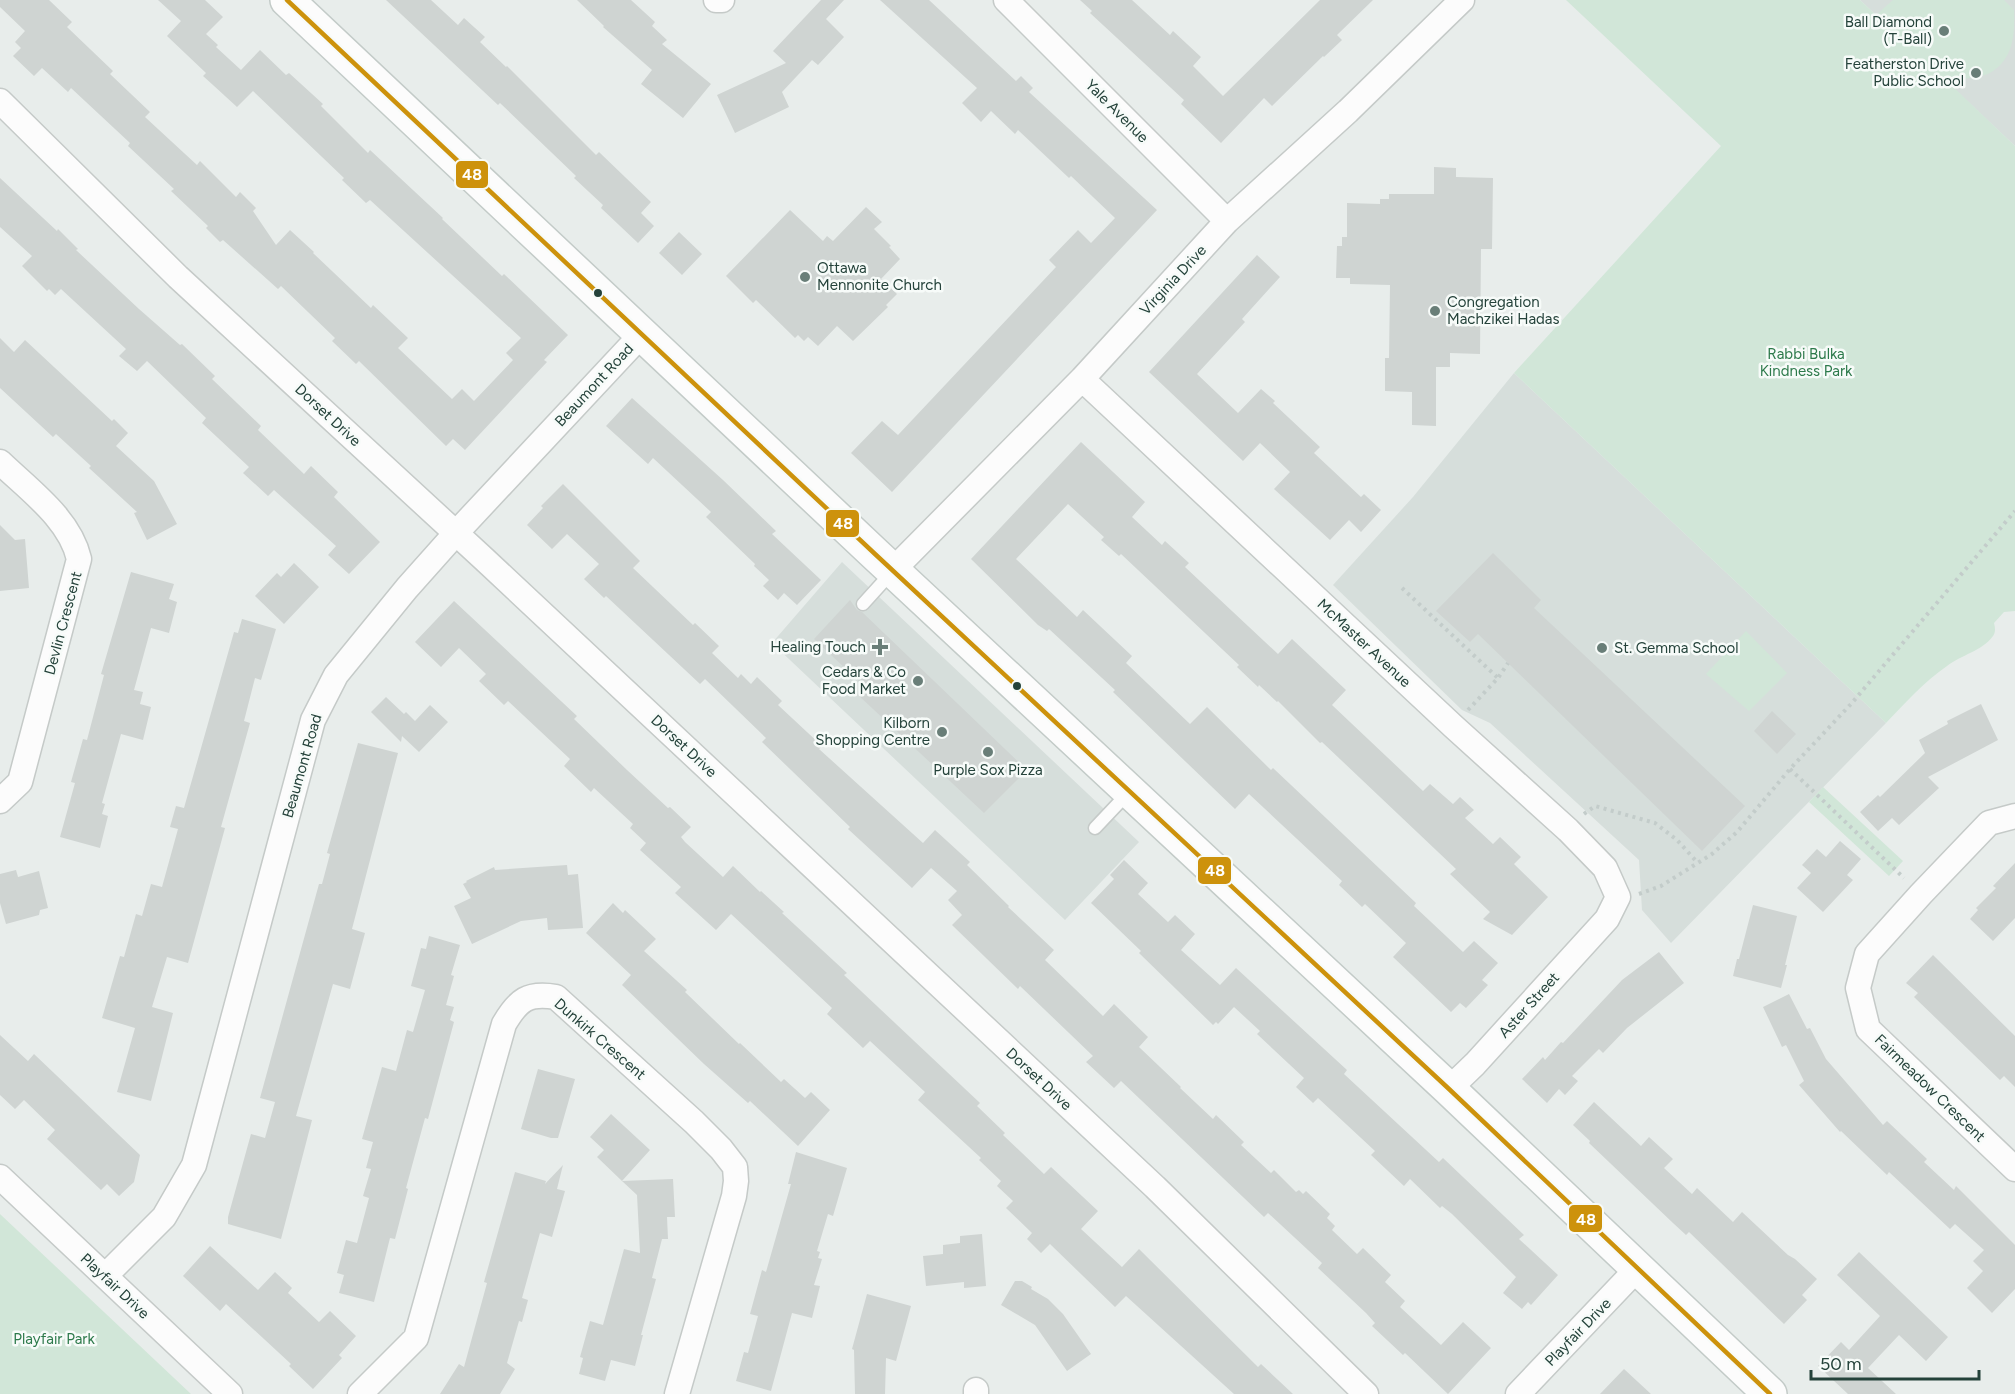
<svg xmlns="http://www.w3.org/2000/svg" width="2015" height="1394" viewBox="0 0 2015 1394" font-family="Figtree,sans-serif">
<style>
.built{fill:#d6dedb}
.green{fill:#d1e6d8}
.building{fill:#cfd4d2}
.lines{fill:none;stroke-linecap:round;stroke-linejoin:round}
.lane-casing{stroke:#c5cac8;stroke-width:15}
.street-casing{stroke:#c5cac8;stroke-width:27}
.secondary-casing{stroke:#c3cbc8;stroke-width:36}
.path{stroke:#c3ccca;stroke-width:4;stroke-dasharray:3 4.5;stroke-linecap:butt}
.lane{stroke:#fcfcfc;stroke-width:12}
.street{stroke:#fcfcfc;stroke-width:24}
.secondary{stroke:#fcfcfc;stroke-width:33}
.bus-1-casing{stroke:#f7fbf9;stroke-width:9}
.bus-1{stroke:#cd920c;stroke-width:4.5}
.poi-dot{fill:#697e78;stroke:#f7fbf9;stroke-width:2}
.bus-dot{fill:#24423a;stroke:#f7fbf9;stroke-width:2}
.labels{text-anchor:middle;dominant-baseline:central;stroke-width:5;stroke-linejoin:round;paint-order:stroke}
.poi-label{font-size:15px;fill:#24423a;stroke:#f7fbf9;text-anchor:end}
.street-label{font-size:15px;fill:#24423a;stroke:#f7fbf9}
.park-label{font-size:15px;fill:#2d7a4b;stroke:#f7fbf9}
.line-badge{stroke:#f7fbf9;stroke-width:2}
.badge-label{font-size:16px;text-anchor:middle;font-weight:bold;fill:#fff}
</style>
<rect width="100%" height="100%" fill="#e8edeb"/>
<path class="built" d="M1860,0H2015V146Z
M1514,373L1886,723L1671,943L1642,910L1639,860L1490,723L1462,710L1333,585L1413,497Z
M842,562L1139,842L1065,920L772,643Z"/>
<path class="green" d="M1566,0H1860L1876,15L1893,0H2004L2014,10C2015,36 2013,61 1988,74C1976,79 1959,78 1947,81L2015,146V611L2004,612L1994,623C1995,627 1996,632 1993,636C1982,651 1961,655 1947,666C1924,682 1905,703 1886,723L1514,373L1721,146Z
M1746,631L1787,673L1749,711L1706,674Z
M1823,787L1903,861L1889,876L1809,802Z
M0,1214L191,1394H0Z"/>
<path class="building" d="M0,0H49L72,22L67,27L113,71L110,74L150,112L145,117L197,165L200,161L236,197L240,192L256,208L253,211L276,245L290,230L314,252L313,253L371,308L373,305L408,338L398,348L452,399L462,389L474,401L513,360L506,353L521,338L370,200L366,203L342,180L344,178L253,91L237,107L213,85L203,76L206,73L167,36L181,21L158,0H205L223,17L206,34L218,45L216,47L241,70L260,50L286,75L289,73L323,104L321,106L368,153L370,150L443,218L442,219L502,276L504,274L568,335L544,360L547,362L465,450L453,439L446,446L359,361L356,364L332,341L335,338L281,286L278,289L223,240L220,242L206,228L208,226L171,191L174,189L128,146L130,143L71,88L68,92L42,68L34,76L13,56L21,48L15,42L25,31L0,7Z
M386,0H431L458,25L464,18L485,37L480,42L506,67L507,66L596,155L599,152L651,202L641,213L654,226L638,243L601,208L603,205L574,178L576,176L500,103L498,105Z
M577,0H631L655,22L652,26L667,40L662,44L711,84L683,118L641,84L652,70L603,27L604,26Z
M821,0H844L826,19L844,37L818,65L812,60L782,92L789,107L735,133L717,95L786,63L773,51Z
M880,0H929L1016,81L1021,76L1033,88L1029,92L1157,210L892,492L851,453L882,421L898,435L1056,267L1049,260L1078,230L1091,243L1115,218L1071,176L1069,178L1018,130L1015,134L991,111L981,122L962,103L977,88Z
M1080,0H1132L1170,35L1173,31L1201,57L1193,66L1223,96L1320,0H1373L1337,35L1342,40L1324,57L1323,56L1272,106L1264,98L1221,143L1181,104L1184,100L1090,13L1092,11Z
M1434,167L1456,168V177L1493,178L1492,249H1481L1480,354L1450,353V367H1436V426L1412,425V392L1385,391V358H1389L1390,285L1350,284V278H1336L1337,246H1342V237H1347V203L1380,204V199H1389V194H1434Z
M0,178L57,231L58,229L78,249L76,250L139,309L180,345L182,344L215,376L212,379L261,426L258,430L304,474L311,466L338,492L334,497L380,542L349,574L328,555L336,546L274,490L268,496L243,473L249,467L202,423L206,418L147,361L137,371L119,356L126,349L61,289L55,295L49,289L47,291L22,266L32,256L0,227Z
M866,207L882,222L874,229L891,246L889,247L900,259L881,279L897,294L886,305L888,307L853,341L837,326L818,346L808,337L804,341L798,335L795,338L756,300L753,303L726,276L790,210L823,241L827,236L833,241Z
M679,232L702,254L682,275L659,253Z
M1257,255L1280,277L1242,319L1245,322L1197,374L1238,413L1261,389L1275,401L1273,403L1320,447L1314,453L1361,497L1364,494L1381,510L1361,532L1349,520L1330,540L1274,489L1290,472L1260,443L1243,461L1149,372Z
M0,338L14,352L25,340L112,421L114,419L128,433L116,446L154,481L177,524L147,540L134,513L137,512L89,468L91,466L56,434L53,437L0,388Z
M632,398L723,480L776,531L772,534L821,580L797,605L784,593L778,600L763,586L769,580L754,566L755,564L706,517L711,512L653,458L648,464L606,426Z
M1081,442L1145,502L1132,517L1162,545L1165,541L1189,563L1185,567L1278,654L1292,639L1346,690L1332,705L1423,791L1430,784L1453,804L1460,797L1474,810L1465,818L1493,844L1500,837L1521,857L1514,864L1548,897L1512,935L1483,919L1490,912L1450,874L1456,869L1322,742L1320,743L1278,701L1277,702L1259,685L1258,687L1237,667L1239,665L1121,554L1119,556L1101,540L1104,537L1068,504L1016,559L1077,617L1083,610L1132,656L1126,663L1190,724L1207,707L1271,770L1273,768L1416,903L1414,906L1463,952L1474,941L1498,963L1482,980L1488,985L1466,1008L1460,1003L1451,1012L1393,957L1406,943L1365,904L1362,907L1339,885L1342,881L1249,794L1235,809L1113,692L1115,690L1049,629L1047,631L1038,625L971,559Z
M563,484L640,561L633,568L693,625L695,623L719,646L712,653L738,678L741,674L751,684L757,677L782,701L778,705L822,746L819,749L923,843L935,830L970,862L967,865L1009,906L1008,907L1054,950L1045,960L1103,1016L1114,1004L1148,1037L1139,1047L1181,1087L1180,1088L1213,1119L1216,1115L1244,1142L1241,1145L1271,1173L1274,1170L1296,1192L1299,1190L1303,1194L1306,1191L1330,1214L1327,1218L1335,1226L1332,1230L1357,1254L1363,1248L1391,1275L1385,1282L1405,1301L1400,1307L1441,1345L1463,1322L1491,1348L1448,1394L1405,1353L1403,1355L1372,1326L1375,1323L1366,1313L1318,1268L1322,1263L1268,1213L1264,1217L1121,1081L1114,1088L1086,1062L1093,1056L1020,986L1018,989L952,925L962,915L948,900L957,891L931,868L912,888L848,829L850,827L762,742L766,738L705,679L700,684L606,596L604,598L584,579L599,564L567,534L552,549L527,525L543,508L541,506Z
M0,525L15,540L25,539L29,588L0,591Z
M1493,553L1541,600L1534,608L1745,806L1702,851L1478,634L1470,642L1436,611Z
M294,563L319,587L284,624L255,596L277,573L281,577Z
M131,572L174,584L169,599L177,602L169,633L151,628L134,690L143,692L140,704L151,707L143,740L121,734L102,803L105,804L102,814L108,816L100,848L60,837L75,783L71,782L83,739L87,740L104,675L101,674Z
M850,600L857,610L862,612L1027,770L984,813L857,694L863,685L814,639Z
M454,601L577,716L574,719L627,770L668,808L670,807L691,827L681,837L685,842L723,877L733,866L760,892L761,891L784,912L782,913L847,973L844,975L980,1103L977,1106L1005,1133L1003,1135L1044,1174L1051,1167L1098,1211L1081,1229L1122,1267L1139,1249L1258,1367L1261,1364L1293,1394H1234L1126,1296L1115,1307L1050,1244L1041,1253L1027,1239L1032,1233L1006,1208L1013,1201L997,1186L1001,1181L979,1160L981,1158L918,1100L925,1092L870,1041L863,1048L827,1014L832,1008L731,914L716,930L675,893L681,887L640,850L646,843L630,828L633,824L594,788L591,792L564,766L570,759L508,701L504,705L479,681L486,674L459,648L441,667L415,642Z
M242,619L276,629L261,680L255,678L244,721L250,723L221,827L225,828L188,963L167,957L152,1007L173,1013L151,1101L117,1092L135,1028L102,1018L120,956L124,957L136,914L142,916L151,884L162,887L178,829L170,827L176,806L184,808L234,632L238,633Z
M386,697L404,714L406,712L415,721L430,705L448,722L419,752L402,736L401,742L371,712Z
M1981,704L1998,740L1928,777L1939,788L1899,825L1892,818L1878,831L1860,812L1878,795L1880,797L1925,753L1919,740L1948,724L1947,721Z
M1772,711L1796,734L1777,754L1754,731Z
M358,743L398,753L352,929L365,933L350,989L333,984L296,1116L312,1120L281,1239L228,1224V1217L251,1134L265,1138L275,1102L260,1098L319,884H322L330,854L327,853Z
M1840,841L1861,859L1847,875L1853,880L1823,912L1797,888L1811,873L1802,865L1817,849L1826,857Z
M1124,860L1148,883L1138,894L1168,922L1175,915L1195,934L1181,950L1220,985L1236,968L1347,1070L1344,1074L1439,1162L1443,1158L1524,1235L1519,1239L1558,1275L1531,1305L1528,1302L1522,1309L1503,1293L1516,1277L1452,1214L1442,1206L1440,1208L1410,1179L1404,1186L1371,1155L1375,1151L1318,1098L1313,1103L1296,1087L1304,1078L1257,1034L1260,1031L1234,1007L1218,1024L1216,1022L1213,1025L1139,953L1141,951L1091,903L1114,879L1110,875Z
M2015,863V918L1993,941L1970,919L1978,910L1976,908L1996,888L1993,886Z
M567,865L568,875L578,874L583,928L548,930L547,918L521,921L472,944L454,906L471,898L463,884L467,882L466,881L494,867L495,870Z
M16,870L18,877L39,871L48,908L40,910L39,915L6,924L0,903V874Z
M613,903L623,913L625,910L656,939L644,951L687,990L685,992L739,1044L740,1043L781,1082L784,1079L805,1098L811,1092L830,1110L798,1146L750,1101L748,1103L704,1064L622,985L631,975L586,933Z
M1753,905L1797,916L1785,965H1787L1781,988L1733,976L1737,959H1739Z
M429,936L460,945L451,975L454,976L446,1005L454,1007L450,1020L454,1022L428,1119L425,1118L406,1188L408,1189L395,1239L390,1238L374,1302L339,1293L344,1275L337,1273L346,1240L357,1243L369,1198L363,1196L371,1169L366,1168L373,1142L362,1139L382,1067L396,1071L407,1030L413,1032L425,990L411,986L421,948L426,949Z
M1659,952L1684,983L1627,1028L1603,1053L1599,1049L1572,1076L1578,1081L1565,1095L1559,1089L1547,1103L1522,1079L1543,1057L1545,1060L1561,1042L1563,1043L1622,980Z
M1933,955L2015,1036V1087L2004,1076L2000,1080L1914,997L1918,993L1906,983Z
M1789,994L1807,1029L1810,1028L1826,1059L1883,1125L1887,1121L1927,1159L1924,1162L1954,1190L1956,1186L2015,1245V1289L1992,1313L1967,1288L1983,1271L1973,1261L1984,1250L1955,1224L1950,1229L1889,1172L1887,1175L1841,1131L1840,1132L1799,1085L1804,1081L1786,1045L1782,1047L1763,1007Z
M0,1035L28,1061L34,1054L140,1155L134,1182L119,1196L107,1184L101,1190L47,1139L55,1130L24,1100L15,1109L0,1095Z
M538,1069L575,1079L558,1138H551L521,1129Z
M1594,1102L1641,1146L1649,1137L1673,1159L1664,1168L1692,1194L1697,1188L1733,1222L1742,1212L1788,1255L1795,1259L1817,1279L1802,1295L1807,1300L1784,1324L1689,1232L1686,1235L1673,1223L1589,1143L1590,1141L1573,1125Z
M611,1114L650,1150L622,1181L597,1157L604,1150L590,1137Z
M796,1152L847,1168L833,1216L828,1214L817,1251L820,1252L818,1258L822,1259L814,1285L820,1286L812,1318L792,1313L771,1391L736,1381L744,1352L748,1353L758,1316L750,1314L762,1270L766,1272L791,1184H788Z
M563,1165L557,1189L565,1191L552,1237L540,1233L522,1298L528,1300L522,1322L519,1321L507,1363L515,1369L500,1394H440L459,1364L464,1367L487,1283L484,1282L515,1172L546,1181L545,1184Z
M673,1179L675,1217H667L668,1239H662L652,1278L656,1279L641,1335H643L635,1366L611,1360L605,1381L579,1374L583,1358L580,1357L590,1321L603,1325L624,1249L640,1253L637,1195L622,1181Z
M982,1234L986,1286L964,1288V1282L926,1286L923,1256L943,1254V1245L960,1243V1236Z
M210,1246L258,1290L275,1272L292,1288L288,1293L319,1322L330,1311L356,1336L339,1355L342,1358L313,1389L289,1366L291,1364L226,1304L220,1311L183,1276Z
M1859,1252L1948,1337L1926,1361L1899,1335L1868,1368L1896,1394H1848L1818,1366L1841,1342L1849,1350L1880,1316L1837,1275Z
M1015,1281H1022L1032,1287L1031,1289L1048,1299L1063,1314L1091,1354L1067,1371L1035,1325L1001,1305Z
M867,1294L911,1306L896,1361L886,1358L885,1394H855L854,1350L852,1349Z
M1624,1369L1651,1394H1600Z"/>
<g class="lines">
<defs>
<path id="lane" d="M863,604L892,572
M1095,828L1129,792"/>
<path id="street" d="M716,0H722
M1006,0L1227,221
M0,101L178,277L484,559L1155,1187L1366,1394
M1082,379L1454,727L1568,830L1605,868L1618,897L1607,919L1475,1064L1449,1089
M0,462C29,490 70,519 79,559L20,782L0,801
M893,570L1082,379L1227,221L1348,111L1462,0
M2015,816L1989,823L1921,894L1867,954L1858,988L1868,1029L2015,1169
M0,1177L230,1394
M105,1276L164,1217L194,1165L313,720L336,675L407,588L456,533L643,333
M360,1394L416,1338L504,1024C518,1000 528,992 556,997L694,1122L721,1149L735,1167L736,1181L734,1196L677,1394
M976,1394V1390
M1518,1394L1637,1269"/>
<path id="secondary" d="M287,0L875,554L1449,1089L1770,1394"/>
</defs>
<use href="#lane" class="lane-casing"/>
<use href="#street" class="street-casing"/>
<use href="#secondary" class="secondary-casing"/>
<path class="path" d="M1402,588L1498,678
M1468,710L1498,678L1508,663
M1790,769L1904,878
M1584,814L1595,806L1655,823L1677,840L1697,862
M1639,894L1661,886L1712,854L1737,832L1790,769L1851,704L2015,511"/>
<use href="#lane" class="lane"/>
<use href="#street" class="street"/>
<use href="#secondary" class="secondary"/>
<defs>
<path id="bus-1" d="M287,0L875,554L1449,1089L1770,1394"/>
</defs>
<use href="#bus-1" class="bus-1-casing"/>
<use href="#bus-1" class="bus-1"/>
</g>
<g class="poi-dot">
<circle cx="1944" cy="31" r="6"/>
<circle cx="1976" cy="73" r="6"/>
<circle cx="805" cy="277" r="6"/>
<circle cx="1435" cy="311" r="6"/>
<path d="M877 638h6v6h6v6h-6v6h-6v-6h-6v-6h6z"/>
<circle cx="1602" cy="648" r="6"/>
<circle cx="918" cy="681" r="6"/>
<circle cx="942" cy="732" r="6"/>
<circle cx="988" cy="752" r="6"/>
</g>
<g class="bus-dot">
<circle cx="598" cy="293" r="5"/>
<circle cx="1017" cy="686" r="5"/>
</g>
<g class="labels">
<g class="poi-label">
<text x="1932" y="22">Ball Diamond<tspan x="1932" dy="17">(T-Ball)</tspan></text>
<text x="1964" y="64">Featherston Drive<tspan x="1964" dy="17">Public School</tspan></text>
<text x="817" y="268" text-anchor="start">Ottawa<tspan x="817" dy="17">Mennonite Church</tspan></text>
<text x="1447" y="302" text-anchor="start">Congregation<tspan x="1447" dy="17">Machzikei Hadas</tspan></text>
<text x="866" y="647">Healing Touch</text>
<text x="1614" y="648" text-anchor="start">St. Gemma School</text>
<text x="906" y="672">Cedars &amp; Co<tspan x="906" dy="17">Food Market</tspan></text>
<text x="930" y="723">Kilborn<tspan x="930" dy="17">Shopping Centre</tspan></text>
<text x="988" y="770" text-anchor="middle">Purple Sox Pizza</text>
</g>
<g class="street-label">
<text transform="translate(1117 111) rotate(45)">Yale Avenue</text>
<text transform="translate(1173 280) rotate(-47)">Virginia Drive</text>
<text transform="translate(594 385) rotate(-47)">Beaumont Road</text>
<text transform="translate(328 415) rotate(43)">Dorset Drive</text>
<text transform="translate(63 623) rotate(-75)">Devlin Crescent</text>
<text transform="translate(1364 643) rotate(43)">McMaster Avenue</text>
<text transform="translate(684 746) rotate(43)">Dorset Drive</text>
<text transform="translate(302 766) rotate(-74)">Beaumont Road</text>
<text transform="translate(1529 1005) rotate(-48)">Aster Street</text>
<text transform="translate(600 1039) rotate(41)">Dunkirk Crescent</text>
<text transform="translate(1039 1079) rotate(43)">Dorset Drive</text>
<text transform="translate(1930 1088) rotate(44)">Fairmeadow Crescent</text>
<text transform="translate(115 1286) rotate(43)">Playfair Drive</text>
<text transform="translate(1578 1332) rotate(-46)">Playfair Drive</text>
</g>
<g class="park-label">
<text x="1806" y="354">Rabbi Bulka<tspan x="1806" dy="17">Kindness Park</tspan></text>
<text x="54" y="1339">Playfair Park</text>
</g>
</g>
<g class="line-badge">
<rect x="455" y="160" width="34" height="29" rx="6" fill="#cd920c"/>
<rect x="825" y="509" width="35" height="29" rx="6" fill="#cd920c"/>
<rect x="1197" y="856" width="35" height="29" rx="6" fill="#cd920c"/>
<rect x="1568" y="1204" width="35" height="29" rx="6" fill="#cd920c"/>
</g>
<g class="badge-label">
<text x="472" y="180">48</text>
<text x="843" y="529">48</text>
<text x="1215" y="876">48</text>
<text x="1586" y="1225">48</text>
</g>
<path d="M1811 1370v9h168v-9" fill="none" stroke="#24423a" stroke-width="3"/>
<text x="1820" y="1370" font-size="18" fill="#24423a" stroke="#f7fbf9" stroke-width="4.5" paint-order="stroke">50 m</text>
</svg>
